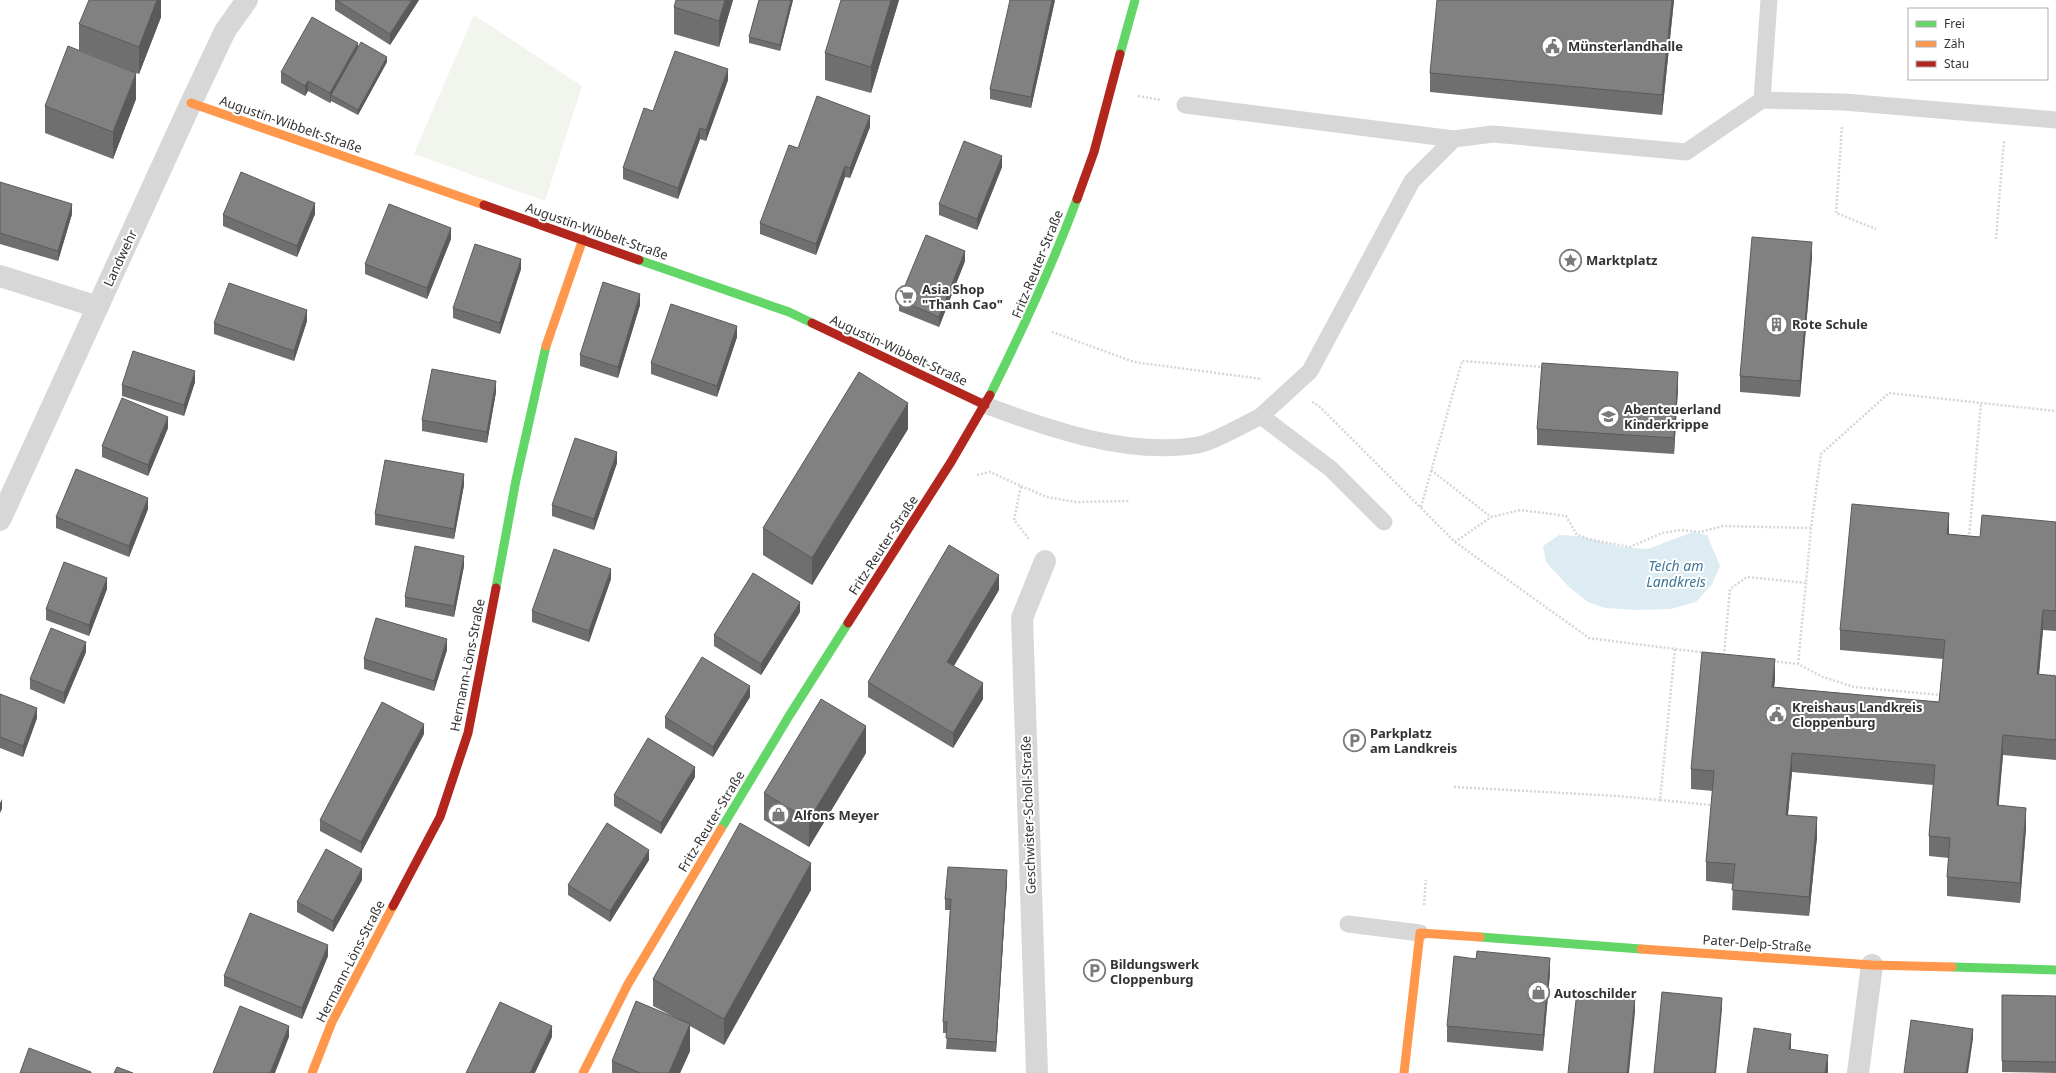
<svg xmlns="http://www.w3.org/2000/svg" width="2056" height="1073" viewBox="0 0 2056 1073" font-family="'Noto Sans',sans-serif">
<style>
.green{fill:#f1f5ed}
.water{fill:#ddebf3}
.lines{fill:none;stroke-linecap:round;stroke-linejoin:round}
.path{stroke:#d6d6d6;stroke-width:2.5;stroke-dasharray:2 2;stroke-linecap:butt}
.lane{stroke:#d7d7d7;stroke-width:17}
.street{stroke:#d7d7d7;stroke-width:22}
.fast{stroke:#63d668;stroke-width:9}
.slow{stroke:#ff974d;stroke-width:9}
.jam{stroke:#b3261e;stroke-width:9}
.wall{fill:#6f6f6f}
.shaded-wall{fill:#5a5a5a}
.building{fill:#818181;stroke:#5a5a5a}
.labels{text-anchor:middle;dominant-baseline:central;stroke-width:4;stroke-linejoin:round;paint-order:stroke}
.poi-label{font-size:13px;font-weight:bold;fill:#333;stroke:#fff;text-anchor:start}
.street-label{font-size:13px;fill:#333;stroke:#fff}
.water-label{font-size:14px;font-style:italic;fill:#3f7597;stroke:#fff}
</style>
<rect width="100%" height="100%" fill="#fff"/>
<path class="green" d="M474,15L582,86L545,201L414,154Z"/>
<path class="water" d="M1693,532L1707,535L1720,566L1712,584L1696,602L1671,609L1637,610L1605,608L1588,602L1569,587L1546,562L1543,546L1559,535L1578,536L1621,547L1648,549Z"/>
<g class="lines">
<path class="path" d="M1138,96L1161,100
M1842,127L1836,213L1876,229
M1996,239L2004,140
M1052,332L1134,362L1262,379
M1312,402L1320,407L1455,542L1491,517L1521,510L1566,516L1577,535L1593,540L1630,547L1662,533L1681,530L1700,532L1723,526L1811,528L1821,454L1889,393L2056,411
M1431,470L1491,517
M977,475L990,472L1021,486L1014,520L1029,539
M1021,486L1047,497L1076,502L1130,501
M1421,507L1462,361L1543,367
M1969,538L1981,403
M1455,542L1589,638L1715,654
M1724,655L1730,589L1747,577L1806,583L1811,528
M1773,661L1798,664L1823,677L1854,687L1941,695
M1798,664L1806,583
M2041,675H2056
M1454,787L1618,796L1660,800L1675,649
M1660,800L1710,805
M1424,905L1426,880"/>
<path class="lane" d="M1762,100L1769,0
M1185,105L1454,139
M985,405C1049,429 1129,457 1198,445C1212,443 1247,423 1261,416L1331,469L1384,522
M1261,416L1310,371L1412,181L1454,139L1493,134L1686,152L1762,100L1844,102L2056,120
M1348,924L1420,933"/>
<path class="street" d="M0,276L98,307
M0,520L191,103L225,31L247,0
M1037,1073L1022,618L1045,561
M1858,1073L1872,965"/>
<path class="fast" d="M1120,54L1135,0
M639,260L789,312L812,323
M990,395C1022,331 1052,266 1077,199
M496,588L516,480L546,346
M721,829L789,716L848,623
M1480,937L1641,949
M1952,967L2056,970"/>
<path class="slow" d="M191,103L484,205
M546,346L583,239
M1641,949L1872,965L1952,967
M312,1073L332,1022L393,906
M583,1073L628,984L721,829
M1404,1073L1420,933L1480,937"/>
<path class="jam" d="M1077,199L1094,152L1120,54
M484,205L639,260
M812,323L985,405
M848,623L951,462L990,395
M393,906L440,817L468,733L496,588"/>
</g>
<path class="wall" d="M157,0H161V17L139,74L79,50V24Z
M335,0H419L390,45L335,10Z
M733,0L719,47L674,34V7Z
M759,0H793L780,51L749,43V37Z
M899,0L871,93L825,80V53Z
M1055,0L1031,108L990,99V89Z
M1674,0L1662,115L1430,92V73Z
M358,48L387,62L358,115L331,101L330,103L308,91L305,96L281,83V72Z
M728,80L706,141L700,139L678,199L623,179V168L653,111Z
M136,99L113,159L45,133V106Z
M870,127L850,178L845,177L816,255L760,234V223L798,148Z
M1002,167L977,230L939,215V204Z
M0,182L72,214L58,261L0,244Z
M315,214L297,257L223,226V215Z
M451,239L427,299L365,274V264Z
M1812,257L1800,397L1740,392V376Z
M965,261L939,327L899,311V300Z
M521,269L500,334L453,318V308Z
M640,305L618,378L580,366V355Z
M307,321L294,361L214,334V323Z
M737,337L717,397L651,374V363Z
M195,382L184,416L122,396V385Z
M1678,388L1674,454L1537,445V429Z
M496,392L487,443L422,431V420Z
M168,428L148,476L102,457V446Z
M908,429L812,585L763,555V528Z
M617,463L594,530L552,516V505Z
M464,485L454,539L375,525V514Z
M148,509L129,557L56,528V517Z
M2056,522V631L2043,630L2039,675L2056,676V760L2003,755L1998,805L2026,828L2020,903L1947,896V877L1949,858L1929,856V836L1933,785L1792,772L1788,815L1817,837L1809,916L1732,910L1733,884L1706,881V862L1713,791L1691,789V769L1775,679L1774,687L1939,702L1943,659L1840,650V630L1949,534L1980,537Z
M464,566L454,617L405,607V597Z
M611,579L589,642L532,622V611Z
M107,589L89,636L46,620V609Z
M999,590L954,666L983,699L953,748L868,697V682Z
M800,612L761,675L714,646V635Z
M447,650L434,691L364,669V659Z
M86,652L64,704L30,689V679Z
M0,694L37,718L23,757L0,748Z
M750,697L713,757L665,728V717Z
M424,734L361,853L320,831V820Z
M866,753L809,847L764,820V793Z
M695,777L661,834L614,806V795Z
M649,860L610,922L568,895V885Z
M362,880L333,932L297,912V902Z
M1007,881L996,1052L946,1049L947,1033H943V1022L950,910H945V899Z
M811,890L724,1045L690,1026V1051L680,1073H612V1061L676,1018L653,1006V979Z
M328,956L302,1019L224,986V976Z
M1550,973L1543,1051L1447,1042V1026Z
M2002,995L2056,996V1073L2002,1072Z"/>
<path class="shaded-wall" d="M157,0H161V17L139,74V47Z
M412,0H419L390,45V34Z
M725,0H733L719,47V21Z
M791,0H793L780,51V45Z
M891,0H899L871,93V67Z
M1052,0H1055L1031,108V97Z
M1672,0H1674L1662,115V95Z
M358,43V53L331,95V101L330,103V93Z
M387,57V62L358,115V110Z
M728,69V80L706,141V130Z
M136,73V99L113,159V132Z
M308,81V91L305,96V86Z
M870,116V127L850,178V168Z
M700,128V139L678,199V188Z
M1002,156V167L977,230V219Z
M845,166V177L816,255V244Z
M315,203V214L297,257V246Z
M72,204V214L58,261V251Z
M451,228V239L427,299V288Z
M1812,242V257L1800,397V381Z
M965,251V261L939,327V317Z
M521,259V269L500,334V323Z
M640,294V305L618,378V367Z
M307,310V321L294,361V351Z
M737,326V337L717,397V386Z
M195,371V382L184,416V405Z
M1678,372V388L1674,454V438Z
M496,381V392L487,443V432Z
M908,403V429L812,585V558Z
M168,417V428L148,476V465Z
M617,452V463L594,530V519Z
M464,474V485L454,539V529Z
M148,498V509L129,557V546Z
M1949,513V533L1947,554V534Z
M464,556V566L454,617V606Z
M611,569V579L589,642V631Z
M999,575V590L947,677V662Z
M107,578V589L89,636V625Z
M800,602V612L761,675V664Z
M2043,610V630L2037,694V674Z
M447,639V650L434,691V681Z
M86,642V652L64,704V693Z
M1775,659V679L1772,707V687Z
M983,683V699L953,748V733Z
M750,686V697L713,757V747Z
M37,708V718L23,757V746Z
M424,724V734L361,853V842Z
M866,726V753L809,847V820Z
M2003,735V755L1997,825V805Z
M1792,753V772L1786,834V815Z
M695,767V777L661,834V823Z
M2,799V809L0,813V803Z
M2026,808V828L2020,903V883Z
M1817,817V837L1809,916V897Z
M649,850V860L610,922V911Z
M811,863V890L724,1045V1019Z
M362,869V880L333,932V921Z
M1007,870V881L996,1052V1042Z
M328,945V956L302,1019V1008Z
M1550,958V973L1543,1051V1035Z
M1635,997V1012L1629,1073H1627Z
M1722,998V1009L1716,1073H1715Z
M690,1024V1051L680,1073H669Z
M289,1026V1037L275,1073H270Z
M552,1026V1037L535,1073H530Z
M1973,1029V1039L1968,1073H1966Z
M1791,1034V1049H1789Z
M1828,1055V1073H1825Z"/>
<path class="building" d="M89,0H157L139,47L79,24Z
M336,0H412L390,34Z
M676,0H725L719,21L674,7Z
M759,0H791L780,45L749,37Z
M841,0H891L871,67L825,53Z
M1010,0H1052L1031,97L990,89Z
M1437,0H1672L1662,95L1430,73Z
M312,17L358,43L330,93L308,81L305,86L281,72Z
M361,42L387,57L358,110L331,95Z
M68,46L136,73L113,132L45,106Z
M675,51L728,69L706,130L700,128L678,188L623,168L644,108L653,111Z
M817,96L870,116L850,168L845,166L816,244L760,223L789,145L798,148Z
M964,141L1002,156L977,219L939,204Z
M241,172L315,203L297,246L223,215Z
M0,182L72,204L58,251L0,233Z
M389,204L451,228L427,288L365,264Z
M926,235L965,251L939,317L899,300Z
M1752,237L1812,242L1800,381L1740,376Z
M475,244L521,259L500,323L453,308Z
M603,282L640,294L618,367L580,355Z
M229,283L307,310L294,351L214,323Z
M671,304L737,326L717,386L651,363Z
M133,351L195,371L184,405L122,385Z
M1542,363L1678,372L1674,438L1537,429Z
M432,369L496,381L487,432L422,420Z
M859,372L908,403L812,558L763,528Z
M122,398L168,417L148,465L102,446Z
M575,438L617,452L594,519L552,505Z
M385,460L464,474L454,529L375,514Z
M76,469L148,498L129,546L56,517Z
M1852,504L1949,513L1947,534L1980,537L1982,515L2056,522V611L2043,610L2037,674L2056,676V740L2003,735L1997,805L2026,808L2020,883L1947,877L1950,838L1929,836L1935,765L1792,753L1786,815L1817,817L1809,897L1732,890L1735,864L1706,862L1714,771L1691,769L1702,652L1775,659L1772,687L1939,702L1945,640L1840,630Z
M949,545L999,575L947,662L983,683L953,733L868,682Z
M415,546L464,556L454,606L405,597Z
M554,549L611,569L589,631L532,611Z
M64,562L107,578L89,625L46,609Z
M753,573L800,602L761,664L714,635Z
M376,618L447,639L434,681L364,659Z
M51,628L86,642L64,693L30,679Z
M702,657L750,686L713,747L665,717Z
M0,694L37,708L23,746L0,737Z
M821,699L866,726L809,820L764,793Z
M382,702L424,724L361,842L320,820Z
M648,738L695,767L661,823L614,795Z
M607,823L649,850L610,911L568,885Z
M740,823L811,863L724,1019L653,979Z
M326,849L362,869L333,921L297,902Z
M948,867L1007,870L996,1042L946,1038L947,1022H943L951,899H945Z
M250,913L328,945L302,1008L224,976Z
M1477,951L1550,958L1543,1035L1447,1026L1454,956L1476,959Z
M1577,991L1635,997L1627,1073H1568Z
M1662,992L1722,998L1715,1073H1654Z
M2002,995L2056,996V1062L2002,1061Z
M636,1001L690,1024L669,1073H640L612,1061Z
M500,1002L552,1026L530,1073H466Z
M240,1006L289,1026L270,1073H213Z
M1911,1020L1973,1029L1966,1073H1904Z
M1754,1028L1791,1034L1789,1049L1828,1055L1825,1073H1747Z
M29,1048L91,1072V1073H20Z
M117,1067L133,1073H114Z"/>
<defs>
<symbol id="civic-ring" viewBox="-11 -11 22 22"><circle r="9.5" fill="#fff" stroke="#7a7a7a" stroke-width="1.5"/><path d="M-.6-6.5H3V-4.5H.6V-3L4-1V1h2V6H-6V1h2V-1L-.6-3ZM-1.2 2.5V6h2.4V2.5Z" fill="#7a7a7a"/></symbol>
<symbol id="sight-ring" viewBox="-11 -11 22 22"><circle r="9.5" fill="#fff" stroke="#7a7a7a" stroke-width="1.5"/><path d="M0-6L1.8-2.2L6-1.7L2.9 1.2L3.7 5.4L0 3.3L-3.7 5.4L-2.9 1.2L-6-1.7L-1.8-2.2Z" fill="#7a7a7a"/></symbol>
<symbol id="supermarket-ring" viewBox="-11 -11 22 22"><circle r="9.5" fill="#fff" stroke="#7a7a7a" stroke-width="1.5"/><path d="M-6-5.5h2.5l.6 2H6L4.5 2H-2.5L-4.4-4H-6ZM-1.5 3.2a1.3 1.3 0 1 0 .1 0ZM3 3.2a1.3 1.3 0 1 0 .1 0Z" fill="#7a7a7a"/></symbol>
<symbol id="building-ring" viewBox="-11 -11 22 22"><circle r="9.5" fill="#fff" stroke="#7a7a7a" stroke-width="1.5"/><path d="M-4-6H4V6H1V3H-1V6H-4ZM-2.5-4.3h1.7v1.8h-1.7ZM.8-4.3h1.7v1.8H.8ZM-2.5-1h1.7V.8h-1.7ZM.8-1h1.7V.8H.8Z" fill="#7a7a7a"/></symbol>
<symbol id="school-ring" viewBox="-11 -11 22 22"><circle r="9.5" fill="#fff" stroke="#7a7a7a" stroke-width="1.5"/><path d="M0-5L7-2L0 1L-7-2ZM-4 1L0 2.5L4 1V4Q0 6-4 4Z" fill="#7a7a7a"/></symbol>
<symbol id="parking-ring" viewBox="-11 -11 22 22"><circle r="9.5" fill="#fff" stroke="#7a7a7a" stroke-width="1.5"/><path d="M-3.5-5.5H1a3.5 3.5 0 0 1 0 7H-1V5.5H-3.5ZM-1-3.4V-.6H.8a1.4 1.4 0 0 0 0-2.8Z" fill="#7a7a7a"/></symbol>
<symbol id="shop-ring" viewBox="-11 -11 22 22"><circle r="9.5" fill="#fff" stroke="#7a7a7a" stroke-width="1.5"/><path d="M-5-2.5h2.3a2.7 3.5 0 0 1 5.4 0H5L5.5 6h-11ZM-1.5-2.5h3a1.5 2.3 0 0 0-3 0Z" fill="#7a7a7a"/></symbol>
</defs>
<g fill-rule="evenodd">
<use href="#civic-ring" x="1540" y="34" width="25" height="25"/>
<use href="#sight-ring" x="1558" y="248" width="25" height="25"/>
<use href="#supermarket-ring" x="894" y="284" width="25" height="25"/>
<use href="#building-ring" x="1764" y="312" width="25" height="25"/>
<use href="#school-ring" x="1596" y="404" width="25" height="25"/>
<use href="#civic-ring" x="1764" y="702" width="25" height="25"/>
<use href="#parking-ring" x="1342" y="728" width="25" height="25"/>
<use href="#shop-ring" x="766" y="802" width="25" height="25"/>
<use href="#parking-ring" x="1082" y="958" width="25" height="25"/>
<use href="#shop-ring" x="1526" y="980" width="25" height="25"/>
</g>
<g class="labels">
<g class="poi-label">
<text x="1568" y="46">Münsterlandhalle</text>
<text x="1586" y="260">Marktplatz</text>
<text x="922" y="289">Asia Shop<tspan x="922" dy="15">"Thanh Cao"</tspan></text>
<text x="1792" y="324">Rote Schule</text>
<text x="1624" y="409">Abenteuerland<tspan x="1624" dy="15">Kinderkrippe</tspan></text>
<text x="1792" y="707">Kreishaus Landkreis<tspan x="1792" dy="15">Cloppenburg</tspan></text>
<text x="1370" y="733">Parkplatz<tspan x="1370" dy="15">am Landkreis</tspan></text>
<text x="794" y="815">Alfons Meyer</text>
<text x="1110" y="964">Bildungswerk<tspan x="1110" dy="15">Cloppenburg</tspan></text>
<text x="1554" y="993">Autoschilder</text>
</g>
<g class="street-label">
<text transform="translate(291 124) rotate(19)">Augustin-Wibbelt-Straße</text>
<text transform="translate(597 231) rotate(19)">Augustin-Wibbelt-Straße</text>
<text transform="translate(120 258) rotate(-65)">Landwehr</text>
<text transform="translate(1037 264) rotate(-68)">Fritz-Reuter-Straße</text>
<text transform="translate(899 350) rotate(25)">Augustin-Wibbelt-Straße</text>
<text transform="translate(883 545) rotate(-57)">Fritz-Reuter-Straße</text>
<text transform="translate(467 665) rotate(-79)">Hermann-Löns-Straße</text>
<text transform="translate(1028 815) rotate(-92)">Geschwister-Scholl-Straße</text>
<text transform="translate(711 821) rotate(-59)">Fritz-Reuter-Straße</text>
<text transform="translate(1757 943) rotate(4)">Pater-Delp-Straße</text>
<text transform="translate(350 961) rotate(-63)">Hermann-Löns-Straße</text>
</g>
<g class="water-label">
<text x="1676" y="565">Teich am<tspan x="1676" dy="16">Landkreis</tspan></text>
</g>
</g>
<rect x="1908" y="8" width="140" height="72" fill="#ffffff" stroke="#adadad"/>
<rect x="1916" y="21" width="20" height="6" fill="#63d668" stroke="#adadad"/>
<text x="1944" y="28" font-size="12" fill="#333333">Frei</text>
<rect x="1916" y="41" width="20" height="6" fill="#ff974d" stroke="#adadad"/>
<text x="1944" y="48" font-size="12" fill="#333333">Zäh</text>
<rect x="1916" y="61" width="20" height="6" fill="#b3261e" stroke="#adadad"/>
<text x="1944" y="68" font-size="12" fill="#333333">Stau</text>
</svg>
